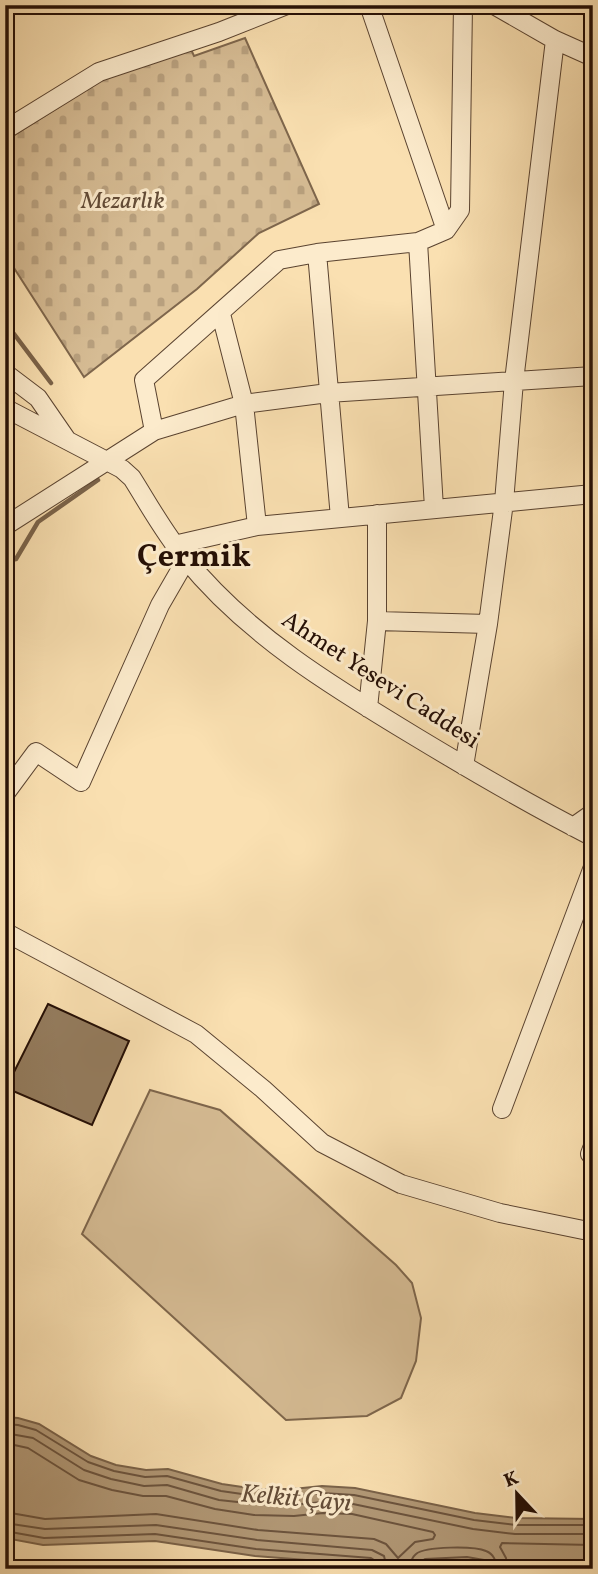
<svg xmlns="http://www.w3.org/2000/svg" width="598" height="1574" viewBox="0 0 598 1574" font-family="Vollkorn,serif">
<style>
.cemetery{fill:url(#cemetery-stones);stroke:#7e664c;stroke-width:2}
.park{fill:#d6bc94;stroke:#7e664c;stroke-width:2}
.water{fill:#b29977;stroke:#7a6249;stroke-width:2}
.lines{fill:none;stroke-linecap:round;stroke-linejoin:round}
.shore{stroke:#6c543e;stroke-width:2}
.stream{stroke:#7a6249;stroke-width:4.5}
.building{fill:#947c5e;stroke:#250f05;stroke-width:2}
.minor-casing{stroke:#5a4330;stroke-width:20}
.minor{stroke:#fcebcc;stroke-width:18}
.labels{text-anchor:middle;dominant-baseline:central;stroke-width:6;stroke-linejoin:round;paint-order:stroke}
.park-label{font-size:24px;font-style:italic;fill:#634c37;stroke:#fcebcc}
.street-label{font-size:24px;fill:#250f05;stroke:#fcebcc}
.water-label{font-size:26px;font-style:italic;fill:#644d38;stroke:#fcebcc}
.district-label{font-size:32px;font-weight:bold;fill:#250f05;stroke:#fcebcc}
</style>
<defs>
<pattern id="cemetery-stones" width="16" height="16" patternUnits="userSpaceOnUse" patternTransform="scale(1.75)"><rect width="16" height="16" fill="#d6bc94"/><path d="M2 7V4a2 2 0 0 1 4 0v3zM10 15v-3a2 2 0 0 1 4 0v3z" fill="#b8a07e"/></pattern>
</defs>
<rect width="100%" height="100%" fill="#fae0b1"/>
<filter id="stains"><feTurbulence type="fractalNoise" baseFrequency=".00286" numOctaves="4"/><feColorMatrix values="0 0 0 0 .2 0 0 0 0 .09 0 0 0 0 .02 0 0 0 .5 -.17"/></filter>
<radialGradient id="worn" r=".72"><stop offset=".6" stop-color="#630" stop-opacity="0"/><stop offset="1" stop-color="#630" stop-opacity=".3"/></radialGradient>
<path class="cemetery" d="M245,38L319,204L259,233L197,289L84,377L5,254V141L111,74L190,47L194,56Z"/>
<path class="park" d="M150,1090L220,1110L396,1265L412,1283L421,1318L416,1361L401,1398L367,1416L286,1420L82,1234Z"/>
<path class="water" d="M5,1417L18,1418L39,1424L91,1456L116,1465L146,1470L168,1469L222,1484L256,1489H293L322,1486L355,1488L475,1513L516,1518L593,1519V1569H502L467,1564L384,1566L255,1556L155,1541L43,1545L5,1538Z"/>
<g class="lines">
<path class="shore" d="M5,1424L18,1425L36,1430L88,1462L114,1471L145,1477L167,1476L221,1491L256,1496H293L322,1493L354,1495L474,1520L516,1525H593
M5,1433L33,1438L84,1470L111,1479L144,1486L167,1485L219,1500L256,1504L293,1505L322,1502L353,1504L473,1529L515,1534H593
M5,1443L28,1448L79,1480L112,1490L143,1496H166L215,1509L254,1515L294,1516L323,1513L352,1514L433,1532L435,1535L433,1539L415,1542L398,1558L386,1544L374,1539L258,1530L156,1514L45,1519L5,1512
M5,1523L45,1529L156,1525L257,1540L372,1550L384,1556L387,1569
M5,1531L44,1538L155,1534L256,1549L371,1558L377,1562L378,1569
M410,1569C410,1563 411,1558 416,1554C425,1546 475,1546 486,1551C494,1554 496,1561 497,1569
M419,1569L420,1563L425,1559L467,1557L484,1560L488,1569
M507,1569L506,1558L500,1547L502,1543L593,1545"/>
<path class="stream" d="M5,322L51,383
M5,561L16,559L38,522L98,480"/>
</g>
<path class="building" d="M48,1004L129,1041L92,1125L6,1088Z"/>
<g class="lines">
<defs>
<path id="minor" d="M369,5L446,230
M494,5L555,40L593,57
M5,130L99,72L219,32L287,5
M418,242L434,508
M317,253L340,518
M221,314L244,404L257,526
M5,373L38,398L67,440
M5,408L122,469L132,478C149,505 164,533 185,558C247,635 333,687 416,737C474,772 532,806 593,837
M154,431L144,380L279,260L317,253L418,242L446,230L460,210L463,5
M5,526L154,431L244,404L328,393L593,376
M174,545L257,526L593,494
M377,621L488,624
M368,708L377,621V514
M464,766L488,624L504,502L514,381L555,40
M5,794L36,752L81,782L160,605L186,560
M573,827L593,813
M5,932L196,1034L263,1089L322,1143L401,1184L500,1213L593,1232
M502,1109L593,867
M590,1154L593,1146"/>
</defs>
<use href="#minor" class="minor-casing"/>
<use href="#minor" class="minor"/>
</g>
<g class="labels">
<g class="park-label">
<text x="123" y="202">Mezarlık</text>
</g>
<g class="street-label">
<text transform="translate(380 681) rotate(33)">Ahmet Yesevi Caddesi</text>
</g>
<g class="water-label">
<text transform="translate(296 1499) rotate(5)">Kelkit Çayı</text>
</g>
<g class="district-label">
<text x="194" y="558">Çermik</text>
</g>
</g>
<rect width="598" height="1574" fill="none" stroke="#fae0b1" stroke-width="28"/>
<rect x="7" y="7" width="584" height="1560" fill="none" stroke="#250f05" stroke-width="3.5"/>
<rect x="14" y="14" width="570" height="1546" fill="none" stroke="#250f05" stroke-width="2"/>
<g transform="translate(517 1494) rotate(338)" stroke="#fcebcc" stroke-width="5" paint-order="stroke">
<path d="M0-5L12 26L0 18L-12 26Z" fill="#250f05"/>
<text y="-10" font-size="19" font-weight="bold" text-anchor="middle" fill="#250f05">K</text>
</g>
<rect width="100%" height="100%" filter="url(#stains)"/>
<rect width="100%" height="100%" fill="url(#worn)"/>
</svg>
